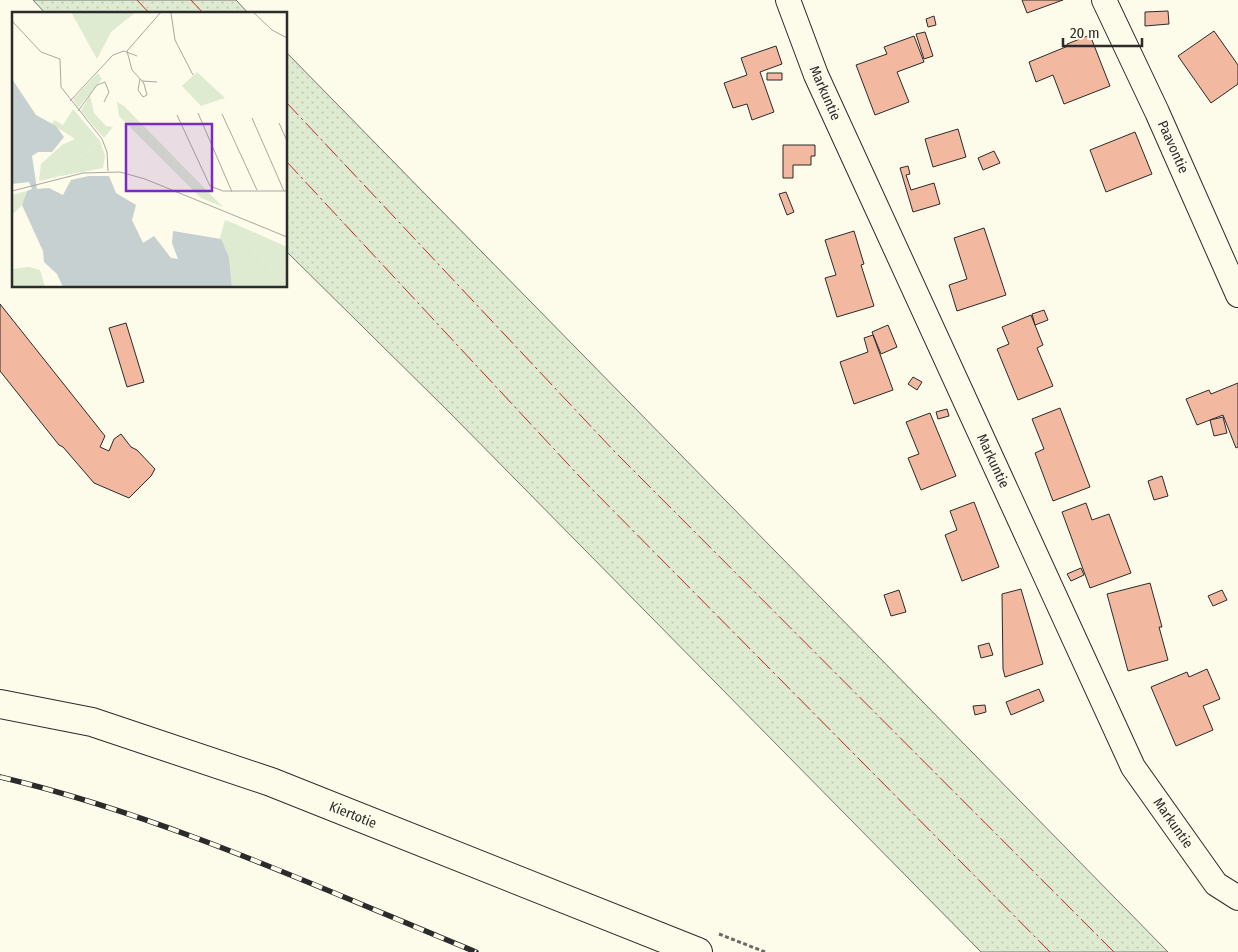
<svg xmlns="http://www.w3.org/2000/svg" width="1238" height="952" viewBox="0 0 1238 952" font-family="'Fira Sans Condensed',sans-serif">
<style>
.grass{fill:url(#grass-dots);stroke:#74746e}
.building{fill:#f2b8a0;stroke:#2b2b2b}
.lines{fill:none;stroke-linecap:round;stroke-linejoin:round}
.street-casing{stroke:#2b2b2b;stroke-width:26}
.secondary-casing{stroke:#2b2b2b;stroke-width:30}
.path{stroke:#6a6964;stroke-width:3;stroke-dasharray:4 2.5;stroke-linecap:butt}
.street{stroke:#fdfbea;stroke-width:24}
.secondary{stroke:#fdfbea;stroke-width:28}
.rail-casing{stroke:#2b2b2b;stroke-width:5.5}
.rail{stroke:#fdfbea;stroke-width:4;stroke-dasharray:11;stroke-linecap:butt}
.power{stroke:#c62828;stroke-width:1;stroke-dasharray:18 4 2.5 4;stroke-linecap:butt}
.labels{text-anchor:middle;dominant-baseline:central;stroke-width:4;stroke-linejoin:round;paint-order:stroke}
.street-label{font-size:14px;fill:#2b2b2b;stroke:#fdfbea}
.inset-road{fill:none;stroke:#a9a89e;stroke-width:1}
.view{fill:#7b2cbf;fill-opacity:0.15;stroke:#7b2cbf;stroke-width:2.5}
.inset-edge{fill:none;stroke:#2b2b2b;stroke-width:2.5}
</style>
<defs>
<pattern id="grass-dots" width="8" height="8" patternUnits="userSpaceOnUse" patternTransform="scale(1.25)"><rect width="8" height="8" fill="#deebd1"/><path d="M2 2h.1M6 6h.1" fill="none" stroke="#bfcab4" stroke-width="1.8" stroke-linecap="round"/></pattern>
</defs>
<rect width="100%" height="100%" fill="#fdfbea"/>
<path class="grass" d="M33,0H236L249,14H46Z
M286,52L1168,952H981L448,411L286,251Z"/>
<path class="building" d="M1022,0H1063L1027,13Z
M1168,11L1169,24L1145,26V12Z
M934,16L936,25L928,27L926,19Z
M1214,31L1238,65V84L1211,103L1178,56Z
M925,32L933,56L924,59L916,34Z
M1090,35L1110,86L1064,104L1053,75L1036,82L1029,62L1068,46L1067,44Z
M914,36L924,62L897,72L909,102L875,115L856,65L887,54L884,47Z
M776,46L782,64L760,72L774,112L752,120L747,104L733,108L724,83L747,75L741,58Z
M767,73H782V80H767Z
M958,129L966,157L933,167L925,139Z
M1135,132L1152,174L1106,192L1090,150Z
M783,145H815V156H811V165H793V178H783Z
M994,151L1000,163L983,170L978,158Z
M908,166L910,174L906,175L911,190L934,183L940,204L913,212L900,168Z
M786,192L794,212L787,215L779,194Z
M984,228L1006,295L957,311L949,285L967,279L954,238Z
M854,231L864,264L861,265L874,306L837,317L825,278L836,275L825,240Z
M0,304L105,436L100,447L109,451L114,439L121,434L131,447L137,450L155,469L151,476L129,498L94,483L63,447L59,445L0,371Z
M1044,310L1048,320L1035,325L1032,314Z
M1031,315L1043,345L1037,348L1053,386L1018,400L997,349L1009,344L1002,327Z
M126,323L144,382L127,387L109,328Z
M888,325L897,347L881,354L872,332Z
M873,335L893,390L854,404L840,362L868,352L864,338Z
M913,377L922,382L917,390L908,384Z
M1238,383V447L1236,448L1223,415L1197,425L1186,399L1209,390L1211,394Z
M1060,408L1090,487L1053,501L1035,453L1044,449L1032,419Z
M947,409L949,416L938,419L936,412Z
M930,413L956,476L921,490L908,458L919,454L906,422Z
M1223,417L1227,433L1214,436L1210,420Z
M1162,476L1168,496L1154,500L1148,481Z
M974,502L999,567L962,581L945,535L957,530L950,511Z
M1086,503L1092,520L1109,514L1131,573L1090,588L1062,512Z
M1081,568L1084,575L1071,581L1067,574Z
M1150,583L1162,627H1159L1168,660L1128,671L1107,594Z
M1021,589L1043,664L1005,677L1003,669L1002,594Z
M899,590L906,612L891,616L884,595Z
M1222,590L1227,600L1213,606L1208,596Z
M989,643L993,655L981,658L978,646Z
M1207,669L1220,699L1203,706L1213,730L1176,746L1151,687L1187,672L1189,677Z
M1039,689L1044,701L1011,715L1006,702Z
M985,705L986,712L975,715L973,706Z"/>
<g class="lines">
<defs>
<path id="street" d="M788,0L816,75L1133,767L1216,884L1238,898
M1104,0L1157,112L1238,295"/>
<path id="secondary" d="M0,704L92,722L271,782L698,952"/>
</defs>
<use href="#street" class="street-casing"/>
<use href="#secondary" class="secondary-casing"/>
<path class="path" d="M719,934L765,952"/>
<use href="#street" class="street"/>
<use href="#secondary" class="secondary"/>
<defs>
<path id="rail" d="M0,777C164,816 320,888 476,952"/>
</defs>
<use href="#rail" class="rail-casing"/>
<use href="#rail" class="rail"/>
<path class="power" d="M137,0L150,14
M191,0L204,14
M286,102L615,452L1114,952
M286,161L580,477L1050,952"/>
</g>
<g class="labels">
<g class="street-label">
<text transform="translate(825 93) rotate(66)">Markuntie</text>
<text transform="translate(1173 147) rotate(66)">Paavontie</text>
<text transform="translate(993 461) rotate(65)">Markuntie</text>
<text transform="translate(353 815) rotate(22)">Kiertotie</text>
<text transform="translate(1173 823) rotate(55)">Markuntie</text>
</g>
</g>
<g transform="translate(12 12)">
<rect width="275" height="275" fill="#fdfbea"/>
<path d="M86,61L90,67L66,96L61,87ZM78,83L82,101L94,114L101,115L92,126L69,99ZM105,90L112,94L211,195L189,186L107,104ZM61,97L88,129L44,165L27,169L29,152L50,133L63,127L40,112L42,108L51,113ZM15,179L10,193L0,203V183ZM213,208L237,218L275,257V272Z" fill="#deebd1"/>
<path d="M59,0H124L99,20L85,47ZM88,129L93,144L91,156L44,165ZM213,208L275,272V275H220L217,245L208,226ZM237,218L275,235V257Z" fill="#deebd1"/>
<path d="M185,60L213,86L189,94L170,74Z" fill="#deebd1"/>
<path d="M17,255L28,258L33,275H0V257Z" fill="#deebd1"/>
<path d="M0,67L24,103L44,114L52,125L40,140H26L20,144L25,177L37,176L51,183L59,168L77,164H97L104,181L124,193L120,208L131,231L142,224L159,246L166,247L160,231L161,219L209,227L217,245L220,275H51L45,262L32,250L31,239L10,193L15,179L20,177L17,170L0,172Z" fill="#c7d0d0"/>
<path class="inset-road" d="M241,0L260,18L275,26M159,1L163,28L181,63M0,9L29,40L48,47L49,75L90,127L95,140L96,159M115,39L120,58L131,70L132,72L135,83L131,85L126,78L128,67M115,39L149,0M130,69L145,70M58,89L101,43L112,39L125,44M66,99L85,73L93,70L97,80L92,90M186,101L220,180M210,102L245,178M165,103L198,174L211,179H275M240,106L272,179M267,111L275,129M0,179L71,161L108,160L133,167L275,225"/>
<path class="view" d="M114,112H200V179H114Z"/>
<rect width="275" height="275" class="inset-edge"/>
</g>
<path d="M1063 38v8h79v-8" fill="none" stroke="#2b2b2b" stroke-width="2.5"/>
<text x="1070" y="38" font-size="15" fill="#2b2b2b" stroke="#fdfbea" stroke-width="4" paint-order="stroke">20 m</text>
</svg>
